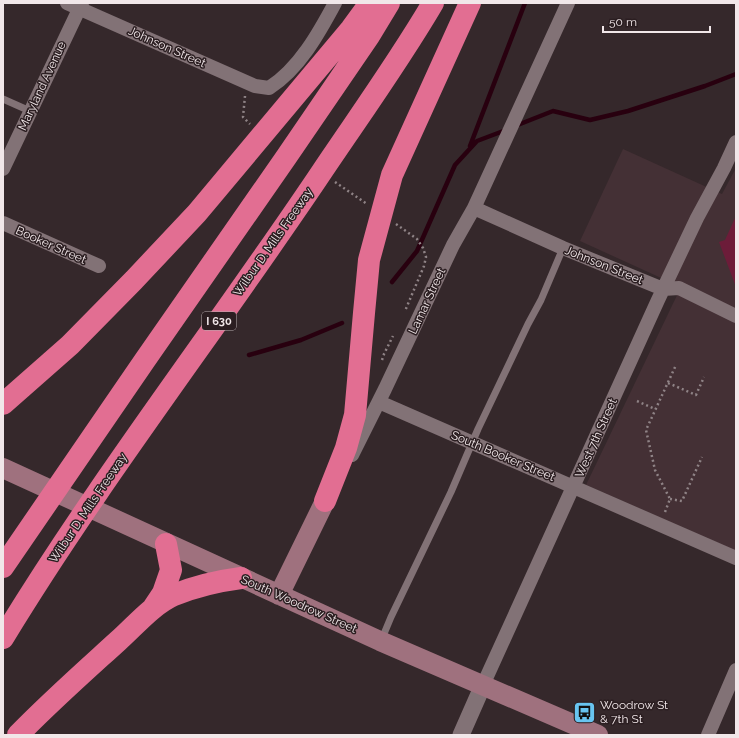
<svg xmlns="http://www.w3.org/2000/svg" width="739" height="738" viewBox="0 0 739 738" font-family="Raleway,sans-serif">
<style>
.built{fill:#443035}
.pitch{fill:#6c1c39}
.lines{fill:none;stroke-linecap:round;stroke-linejoin:round}
.stream{stroke:#28000f;stroke-width:4.5}
.path{stroke:#8f8386;stroke-width:2.5;stroke-dasharray:2 3;stroke-linecap:butt}
.service{stroke:#827276;stroke-width:7}
.minor{stroke:#827276;stroke-width:14}
.tertiary{stroke:#827276;stroke-width:17}
.secondary{stroke:#9f717e;stroke-width:20}
.motorway{stroke:#e26e92;stroke-width:22}
.labels{text-anchor:middle;dominant-baseline:central;stroke-width:3;stroke-linejoin:round;paint-order:stroke}
.shield{fill:#2b1e21;stroke:#b6abad;stroke-width:1}
.shield-label{font-size:11px;font-weight:bold;fill:#f1e7e9}
.street-label{font-size:12px;fill:#f1e7e9;stroke:#2b1e21}
.poi-label{font-size:12px;fill:#f1e7e9;stroke:#2b1e21;text-anchor:start}
</style>
<rect width="100%" height="100%" fill="#35282b"/>
<path class="built" d="M623,149L722,194L736,168V551L586,485L681,287L580,241Z"/>
<path class="pitch" d="M736,216V287L719,242L725,240Z"/>
<g class="lines">
<path class="stream" d="M515,126L553,111L590,120L628,111L705,86L736,74
M470,146L525,3
M392,282L417,251L455,165L477,141L506,130
M249,355L301,340L342,323"/>
<path class="path" d="M245,96L243,117L250,124
M335,182L367,204
M396,224L417,239L423,248L426,257L424,266L405,311
M382,360L384,354L393,336
M668,383L696,395L704,377
M637,401L655,409
M670,499L682,501L702,457
M665,512L670,499L655,470L646,430L676,365"/>
<path class="service" d="M3,99L30,111
M381,641L391,617L451,492L478,429L528,324L541,300L563,248"/>
<path class="minor" d="M67,3L255,86L269,88C299,69 319,33 335,3
M3,169L82,3
M474,208L563,248L663,289L679,288L736,316
M3,223L99,266
M379,402L736,558
M352,455L385,389L453,245L474,208L568,3
M483,685L658,300L697,218L724,168L736,142
M708,735L736,670"/>
<path class="tertiary" d="M461,735L483,685"/>
<path class="secondary" d="M3,468L380,641L598,735
M279,595L325,501"/>
<path class="motorway" d="M3,404L70,345L134,280L197,213L351,29L370,3
M325,501L346,448L355,415L364,313L369,260L392,175L470,3
M3,567L145,360L287,156L369,36L389,3
M153,608L163,593L171,570L166,544
M3,638C101,477 218,327 323,170C360,115 399,61 433,3
M18,735C50,702 84,672 118,641C135,626 152,605 174,595C196,586 218,581 241,578"/>
</g>
<defs>
<symbol id="bus-square" viewBox="-11 -11 22 22"><rect x="-9" y="-9" width="18" height="18" rx="4" fill="#68c4f0" stroke="#2b1e21"/><path d="M-5-6H5V4H4V6H2V4H-2V6H-4V4H-5ZM-3.5-4V0h7V-4ZM-3.5 1.2v1.5H-2V1.2ZM2 1.2v1.5H3.5V1.2Z" fill="#111"/></symbol>
</defs>
<g fill-rule="evenodd">
<use href="#bus-square" x="572" y="700" width="25" height="25"/>
</g>
<g class="labels">
<rect class="shield" x="202" y="312" width="34" height="18" rx="3"/>
<g class="shield-label">
<text x="219" y="321">I 630</text>
</g>
<g class="street-label">
<text transform="translate(167 47) rotate(24)">Johnson Street</text>
<text transform="translate(42 86) rotate(-65)">Maryland Avenue</text>
<text transform="translate(273 242) rotate(-55)">Wilbur D. Mills Freeway</text>
<text transform="translate(51 245) rotate(24)">Booker Street</text>
<text transform="translate(604 265) rotate(22)">Johnson Street</text>
<text transform="translate(427 301) rotate(-65)">Lamar Street</text>
<text transform="translate(596 438) rotate(-66)">West 7th Street</text>
<text transform="translate(503 456) rotate(23)">South Booker Street</text>
<text transform="translate(88 508) rotate(-56)">Wilbur D. Mills Freeway</text>
<text transform="translate(299 604) rotate(24)">South Woodrow Street</text>
</g>
<g class="poi-label">
<text x="600" y="705">Woodrow St<tspan x="600" dy="14">&amp; 7th St</tspan></text>
</g>
</g>
<rect width="739" height="738" fill="none" stroke="#f1e7e9" stroke-width="8"/>
<path d="M603 26v6h107v-6" fill="none" stroke="#f1e7e9" stroke-width="2"/>
<text x="609" y="26" font-size="12" fill="#f1e7e9" stroke="#2b1e21" stroke-width="3" paint-order="stroke">50 m</text>
</svg>
